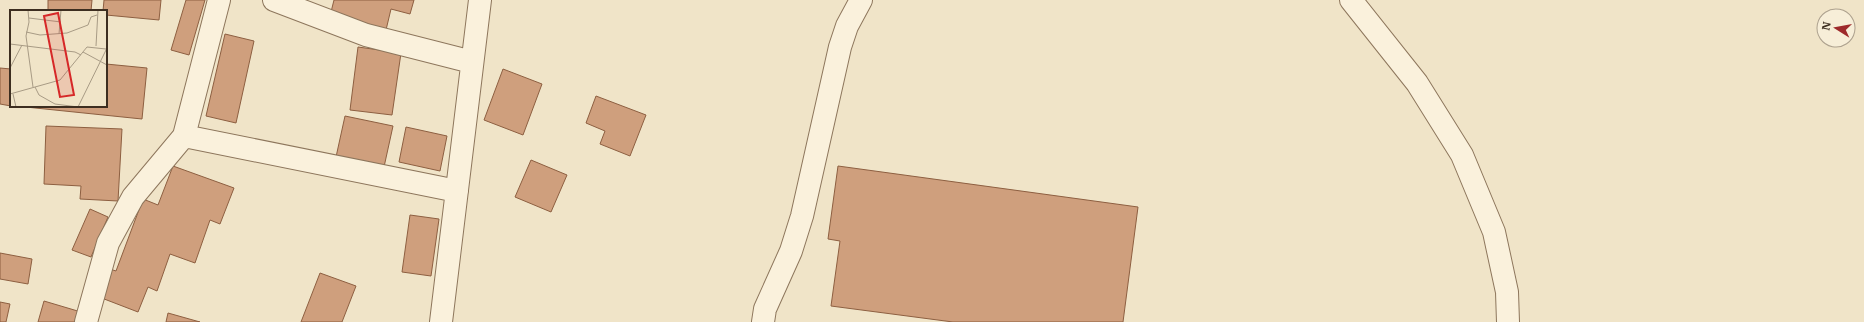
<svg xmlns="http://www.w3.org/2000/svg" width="1864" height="322" viewBox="0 0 1864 322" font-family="'IBM Plex Serif',serif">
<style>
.building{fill:#cf9f7d;stroke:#8d5f41}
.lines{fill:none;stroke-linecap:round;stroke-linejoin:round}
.street-casing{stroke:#8d765c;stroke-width:24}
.street{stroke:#faf1dc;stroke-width:22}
.inset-road{fill:none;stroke:#a89b85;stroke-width:1}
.view{fill:#d62828;fill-opacity:0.15;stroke:#d62828;stroke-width:2}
.inset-edge{fill:none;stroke:#3d2e20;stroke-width:2}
</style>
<rect width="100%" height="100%" fill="#f0e4c8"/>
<path class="building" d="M48,0H92L91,11H48Z
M104,0H161L159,20L106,15V11H103Z
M186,0H205L189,55L171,50Z
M334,0H414L410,14L391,9L386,30L330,16Z
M225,34L254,41L236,123L206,116Z
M358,47L401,53L392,115L350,110Z
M106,64L147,68L142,119L16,106H106Z
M0,68L11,69V106L0,104Z
M503,69L542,84L523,135L484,120Z
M596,96L646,115L630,156L600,144L605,131L586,123Z
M345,116L393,126L384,167L336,157Z
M46,126L122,129L118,201L80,199L81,186L44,184Z
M406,127L447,136L440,171L399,162Z
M531,160L567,175L551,212L515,197Z
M173,166L234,188L220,224L210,220L195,263L170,254L157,291L148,287L138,312L99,297L110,269L116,271L143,199L158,205Z
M838,166L1138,207L1123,322H953L831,306L840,241L828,239Z
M90,209L108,217L91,257L72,250Z
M410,215L439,219L431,276L402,272Z
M0,253L32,259L28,284L0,279Z
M320,273L356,286L342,322H301Z
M44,301L81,312L78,322H38Z
M0,302L10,304L6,322H0Z
M168,313L200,322H166Z"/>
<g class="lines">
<defs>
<path id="street" d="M274,0L366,35L472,62
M1351,0L1417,83L1462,155L1494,232L1507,292L1508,322
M184,136L457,191
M86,322L108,243L133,197L184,136L219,0
M441,322L480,0
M763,322L765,309L791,251L802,216L840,47L847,26L861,0"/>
</defs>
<use href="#street" class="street-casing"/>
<use href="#street" class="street"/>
</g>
<g transform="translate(10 10)">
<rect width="97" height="97" fill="#f0e4c8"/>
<path class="inset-road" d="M18,0L19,12L16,26L23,77M19,8L51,12M16,22L30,25L57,23L78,15L81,7L87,5M49,24L51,0M0,34L65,42L71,45M86,36L88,0M73,42L97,55M0,58L12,35M25,77L29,85L45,94L68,97M0,84L50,70L77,37L96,39M3,84L6,97M68,97L97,38"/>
<path class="view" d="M48,3L64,85L50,87L34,6Z"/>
<rect width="97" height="97" class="inset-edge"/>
</g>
<g transform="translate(1836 28) rotate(281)"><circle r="19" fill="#f7eed8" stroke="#ada18e"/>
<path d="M0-3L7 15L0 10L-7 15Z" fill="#9e2a2b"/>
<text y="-6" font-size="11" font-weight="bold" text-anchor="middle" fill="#3d2e20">N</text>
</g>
</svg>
